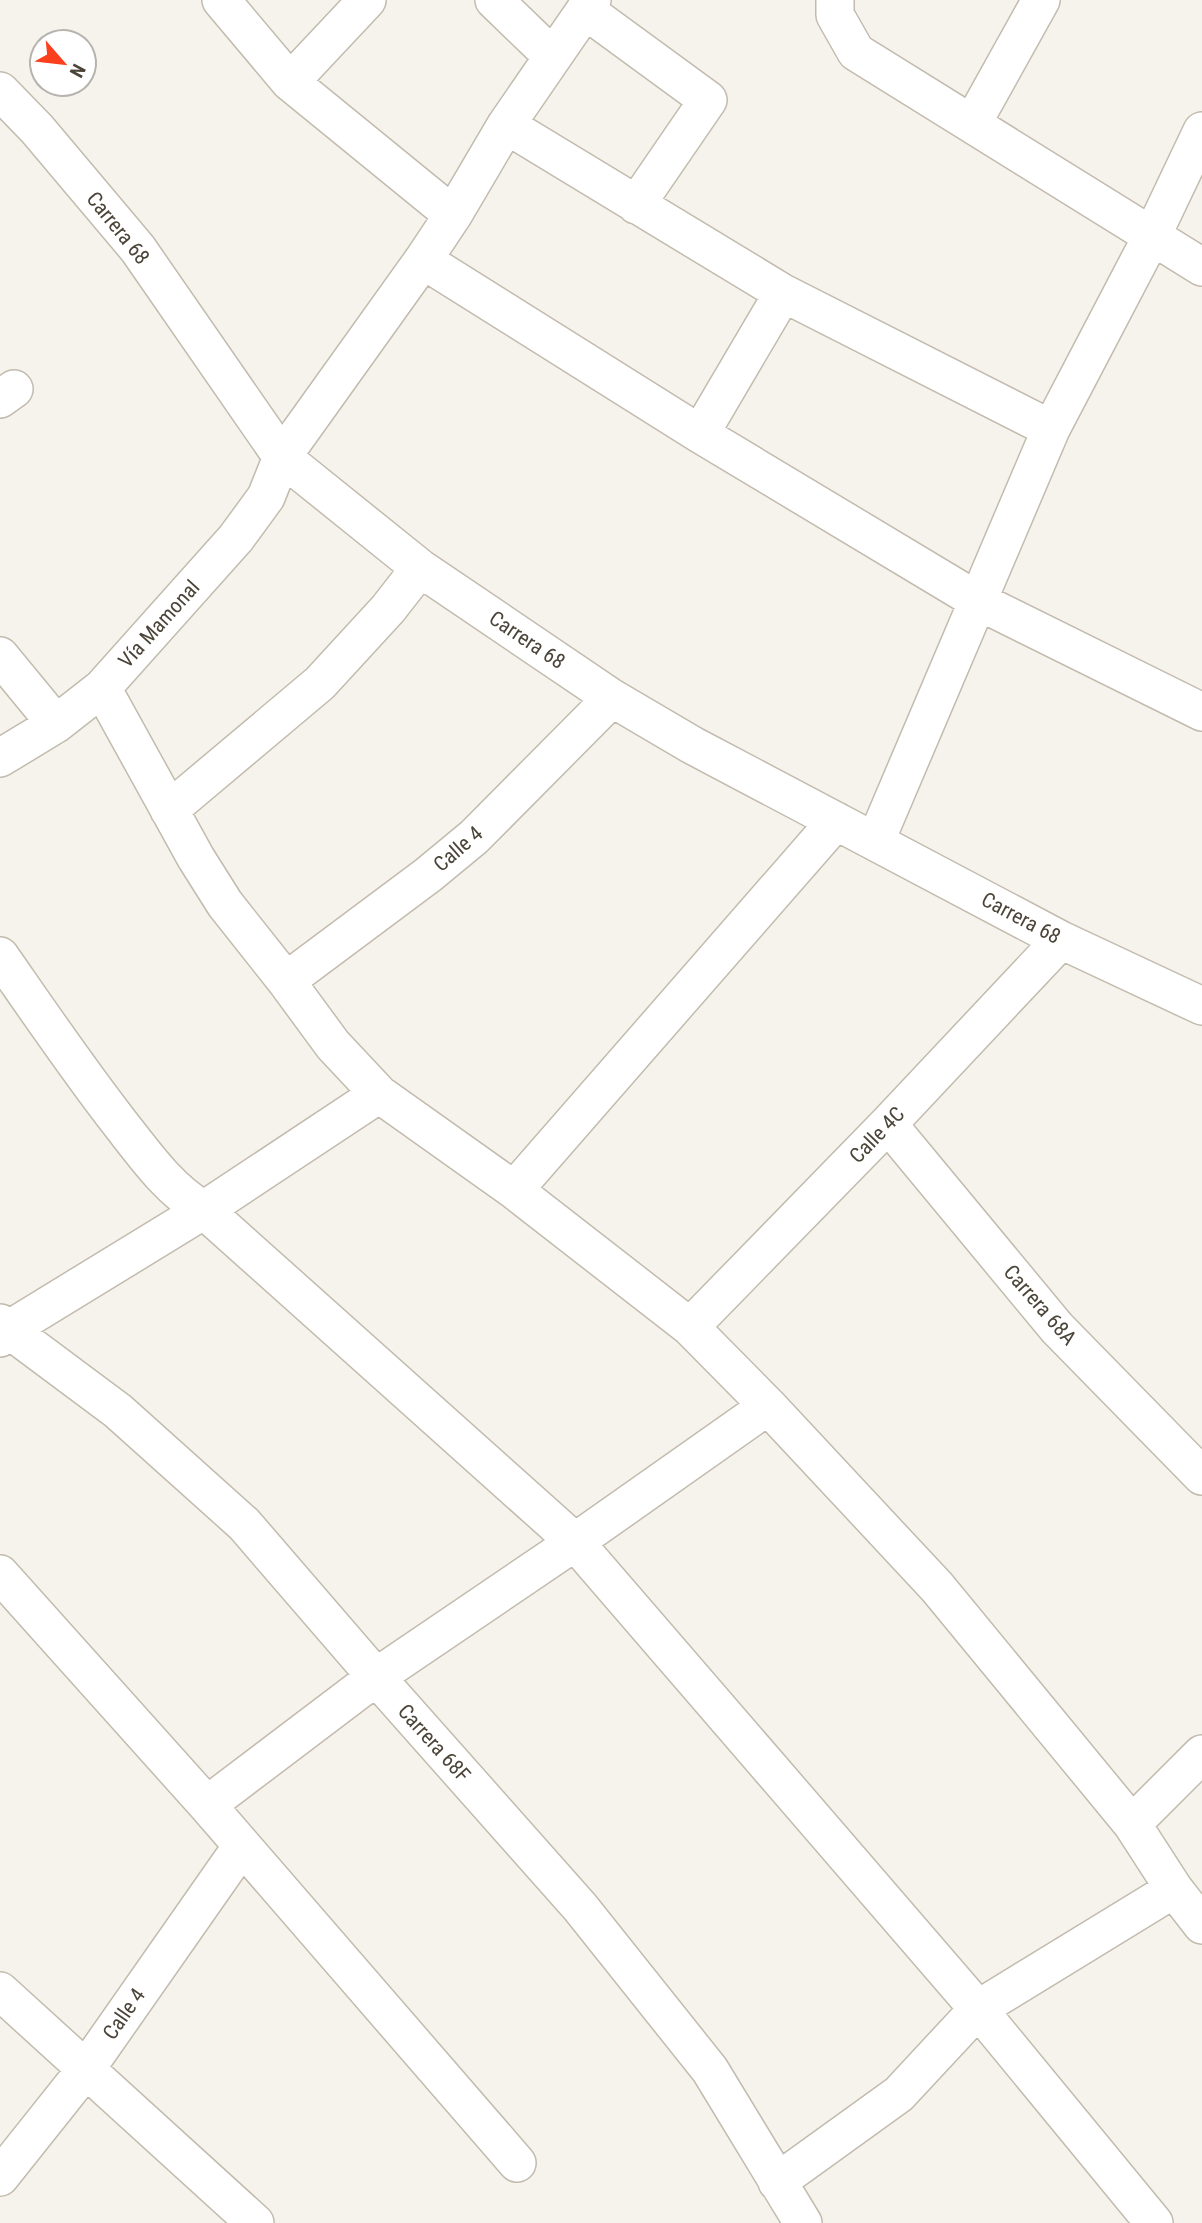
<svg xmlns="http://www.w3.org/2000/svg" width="1202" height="2223" viewBox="0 0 1202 2223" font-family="'Roboto Condensed',sans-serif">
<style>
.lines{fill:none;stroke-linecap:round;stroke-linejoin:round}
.minor-casing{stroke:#c2bbae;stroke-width:40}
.minor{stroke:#fff;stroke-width:37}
.labels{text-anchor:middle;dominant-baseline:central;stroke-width:7;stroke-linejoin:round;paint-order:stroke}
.street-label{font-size:21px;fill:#4b4439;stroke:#fff}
</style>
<rect width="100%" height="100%" fill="#f6f3ec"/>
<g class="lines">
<defs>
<path id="minor" d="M221,0L290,82L453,215
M494,0L552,56
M835,0V15L856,52L1202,267
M585,10L708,100L636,205
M290,82L367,0
M0,91L37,129L138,249L282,457L420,568L612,698L692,745L1061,940L1202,1006
M972,124L1041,0
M506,125L783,293L1051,429
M423,260L700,434L978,601L1202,712
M0,399L14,389
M700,434L783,293
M0,656L56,724
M102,688L196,858L225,904L286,981L333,1045L379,1094L514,1190L690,1327L768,1406L937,1587L1132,1824L1174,1889L1202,1925
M0,758L56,724L102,688L236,538L266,497L282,457L423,260L453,215L506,125L592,0
M169,810L320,683L388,609L420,568
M876,840L1051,429L1152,236L1202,131
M0,956C39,1012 77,1068 119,1122C144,1154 169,1190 204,1210L575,1542L978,2009L1154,2223
M286,981L428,875L474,837L612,698
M888,1124L1057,1328L1202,1476
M514,1190L836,821
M0,1323L118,1411L244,1524L376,1677L580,1907L710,2070L803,2223
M690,1327L888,1124L1061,940
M0,1338L8,1330L204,1210L379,1094
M0,1574L207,1805L517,2163
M207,1805L376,1677L575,1542L768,1406
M1132,1824L1202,1754
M0,1991L255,2223
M0,2177L86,2069L242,1846
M777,2182L899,2094L978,2009L1174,1889"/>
</defs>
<use href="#minor" class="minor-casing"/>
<use href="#minor" class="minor"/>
</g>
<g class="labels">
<g class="street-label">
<text transform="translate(118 228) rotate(51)">Carrera 68</text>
<text transform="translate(159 624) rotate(-48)">Vía Mamonal</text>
<text transform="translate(527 640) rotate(34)">Carrera 68</text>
<text transform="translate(458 849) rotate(-41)">Calle 4</text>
<text transform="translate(1021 918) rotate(28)">Carrera 68</text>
<text transform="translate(877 1135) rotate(-46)">Calle 4C</text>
<text transform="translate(1040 1305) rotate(49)">Carrera 68A</text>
<text transform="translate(434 1743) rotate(48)">Carrera 68F</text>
<text transform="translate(124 2014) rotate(-55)">Calle 4</text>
</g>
</g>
<g transform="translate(63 63) rotate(118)"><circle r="33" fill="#ffffff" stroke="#b7b4b0" stroke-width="2"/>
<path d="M0-5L12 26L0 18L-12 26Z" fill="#fc3f1d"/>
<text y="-10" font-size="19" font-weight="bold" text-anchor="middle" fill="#4b4439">N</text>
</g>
</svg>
